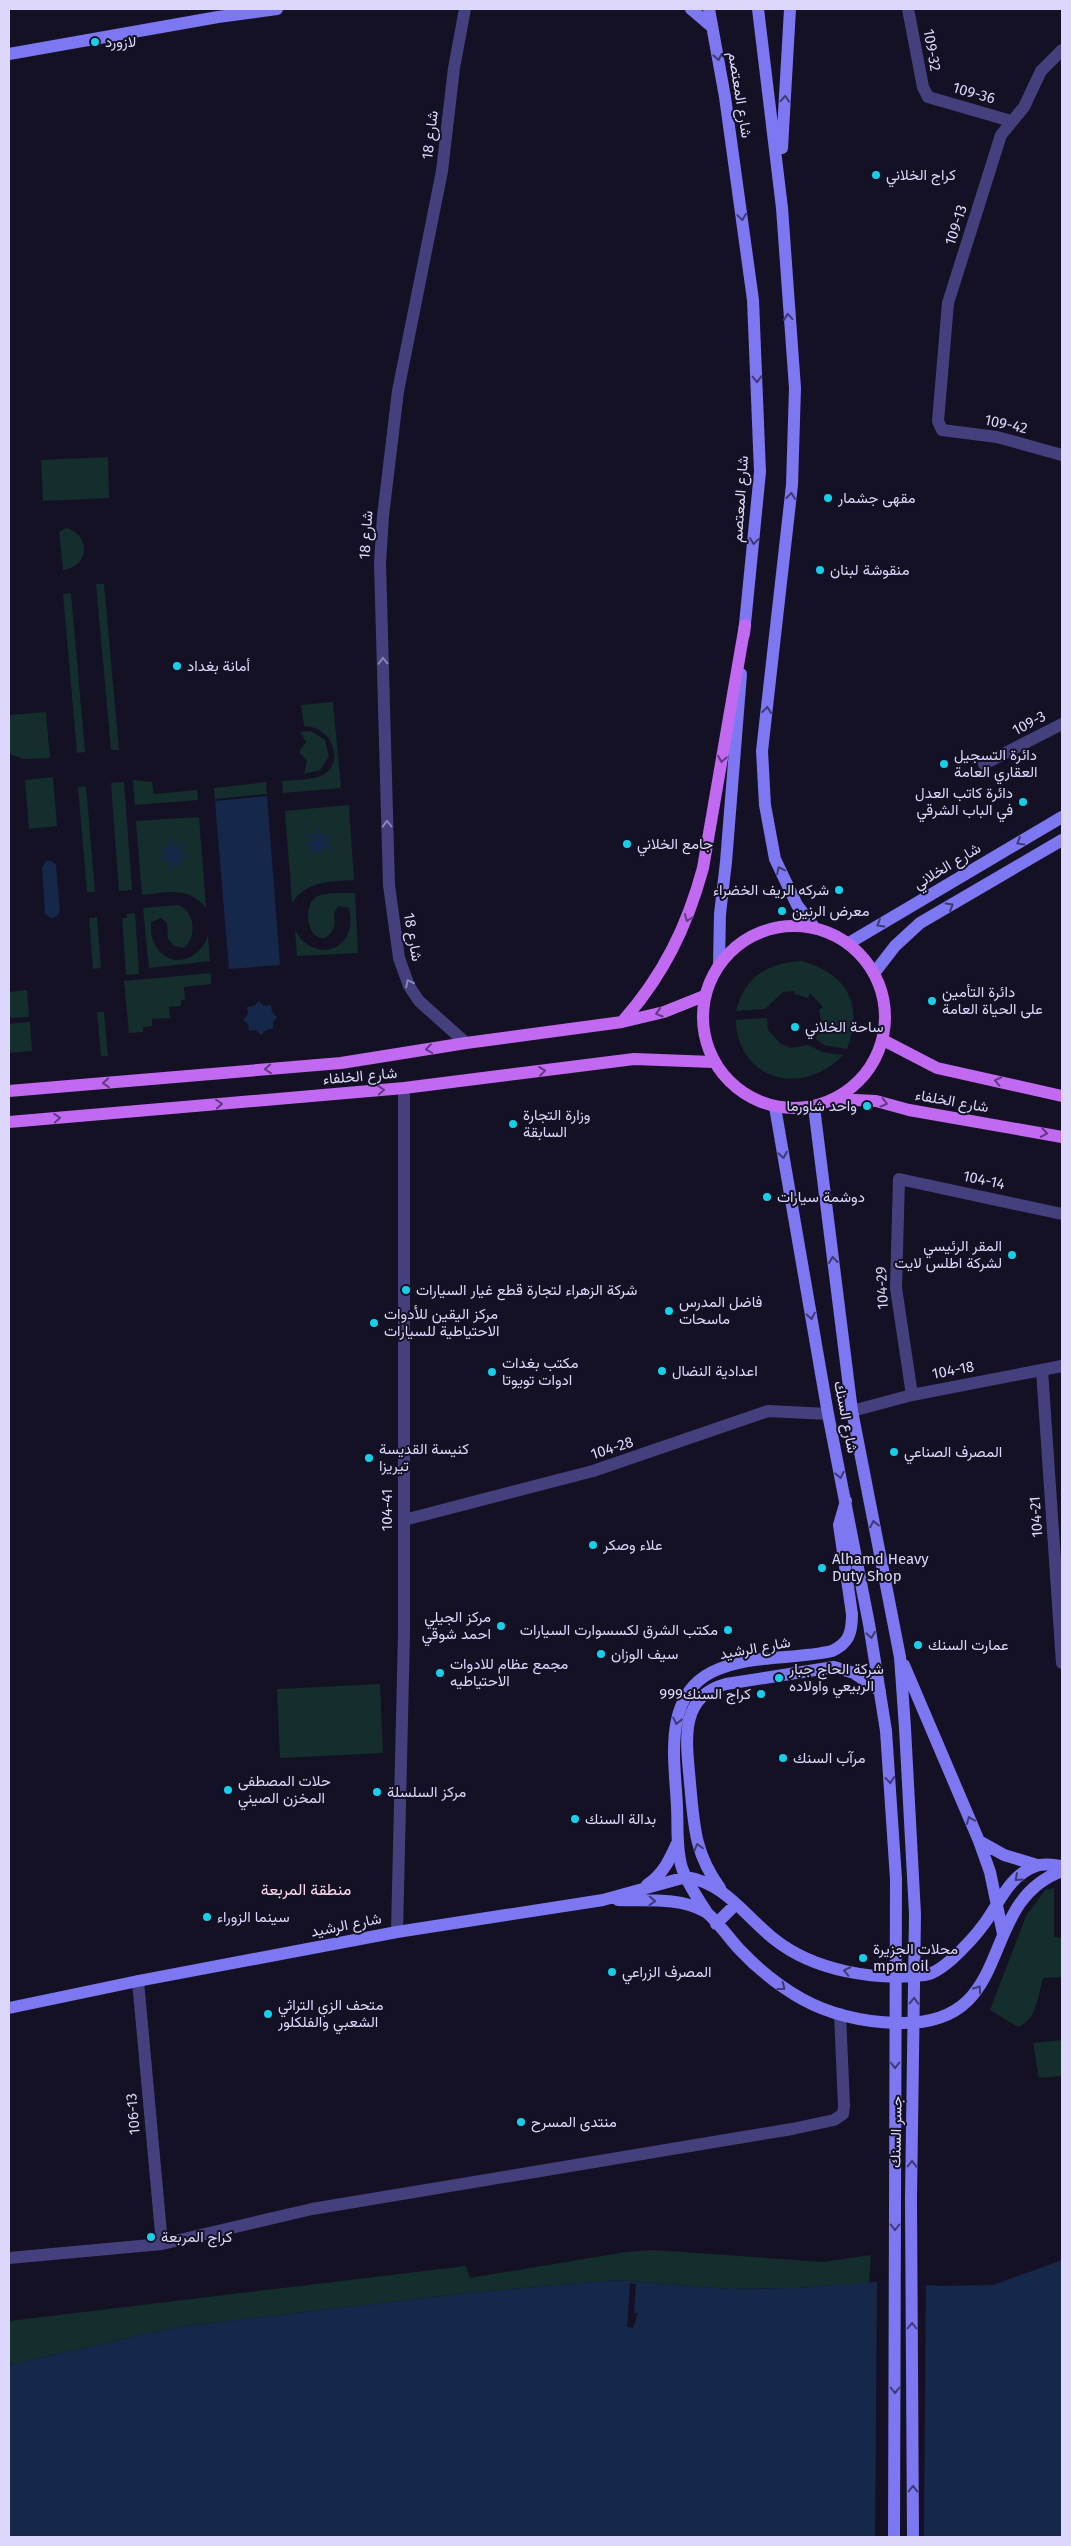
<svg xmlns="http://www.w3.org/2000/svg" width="1071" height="2546" viewBox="0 0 1071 2546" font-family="'Fira Sans',Vazirmatn,sans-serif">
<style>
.green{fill:#142d2d}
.water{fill:#15284a}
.pier{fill:#151124}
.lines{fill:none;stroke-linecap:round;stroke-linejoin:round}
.street{stroke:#44407e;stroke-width:12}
.secondary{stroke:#7d77f2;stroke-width:12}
.primary{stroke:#c169f1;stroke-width:12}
.secondary-bridge{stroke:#7d77f2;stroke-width:12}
.oneway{stroke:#3f3a76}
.oneway2{stroke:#8884b6}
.oneway3{stroke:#623980}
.poi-dot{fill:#16cfe9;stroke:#151124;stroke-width:2}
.labels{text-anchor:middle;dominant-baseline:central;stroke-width:4;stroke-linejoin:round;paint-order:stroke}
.poi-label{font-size:15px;fill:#dcd7fb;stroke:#151124;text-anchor:start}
.street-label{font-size:15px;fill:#dcd7fb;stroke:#151124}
.neighbourhood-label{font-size:16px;fill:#fbd9ee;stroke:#151124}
</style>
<rect width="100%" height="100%" fill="#151124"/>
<path class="green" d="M108,457L109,498L43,501L41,460Z
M66,528C92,535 89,567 63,570L59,532Z
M96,584H104L119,750H111Z
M71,593L85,752L77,753L63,594Z
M333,702L341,788L283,793L282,781C293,780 307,780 318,777C347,767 334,726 304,726L301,705Z
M46,712L50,758L24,759L9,754V715Z
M311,731L325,740L329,756L320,770L304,774L307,761L299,752L306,742L300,732Z
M53,777L57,826L29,829L25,780Z
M133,780L152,782L154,794L197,790L198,800L135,805Z
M124,782L132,890L119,891L111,783Z
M266,782L267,794L215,799L214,788Z
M86,786L95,892H87L78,787Z
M349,805L354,880C329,882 307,880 292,903L285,811Z
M199,817L206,908C189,886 167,892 142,895L136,821Z
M355,893L358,953L297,956L295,930C307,955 343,959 350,927C351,921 350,914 349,908L339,906L334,912C335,924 336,931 325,938C306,941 302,902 318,896C328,892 344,893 355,893Z
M178,905C195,911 198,938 183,948L174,946L168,939L167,923L161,918L151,922C151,930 151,938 155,945C169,971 201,960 208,935L210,961L149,968L143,908Z
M135,913L139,974L126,975L122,918H127V914Z
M97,917L101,968L93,969L89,918Z
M802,961C847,974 864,1004 847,1049L824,1045L816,1039L821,1020L819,1010L823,1007L810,993L808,998L795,994L794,991L783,992L765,1009L736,1011C745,976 768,963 802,961Z
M211,973V984L184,987L185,1000H181V1006L169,1007L170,1018L152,1019V1026L143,1027V1032L129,1033L124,981Z
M27,990L29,1017L9,1018V992Z
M97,1012H104L108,1056H101Z
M767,1018L768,1030L781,1044L791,1048L808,1045L822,1052L843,1055C812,1089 756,1088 739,1040C737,1034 736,1027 736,1020Z
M30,1022L32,1051L9,1053V1024Z
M380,1684L383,1753L280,1758L277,1689Z
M1054,1888V1937L1062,1938V1977L1043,1978C1038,1995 1037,2020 1018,2027L990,2010L1026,1916L1045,1890Z
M1062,2040V2076L1039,2078L1033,2043Z
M654,2250L823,2262L871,2255L869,2283L796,2288L729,2289L616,2280L475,2292L177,2327L9,2365V2321L466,2266L470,2278L626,2252Z"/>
<path class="water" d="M267,796L280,965L229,969L215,801Z
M319,825L322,838L334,834L325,843L335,849L322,848L323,860L318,849L308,858L313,846L301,844L313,841L306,831L316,837Z
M170,837L175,849L186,842L180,853L192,856L179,858L183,870L175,861L168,872L170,859L157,860L167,854L158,846L170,850Z
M46,861H51L56,865L60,912L56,917L51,918L45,914L42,867Z
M259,1001L264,1006L271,1005L272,1012L277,1017L273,1022V1029L266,1030L261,1035L256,1030L249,1031L248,1024L243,1020L248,1014L247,1007L254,1006Z
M1062,2260V2537H9V2365L177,2327L475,2292L616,2280L729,2289L796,2288L878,2282L940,2286L993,2285Z"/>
<path class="pier" d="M877,2279L926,2283L924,2537H875Z
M630,2283L636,2284L634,2313H638L633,2328L627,2327Z"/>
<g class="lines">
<path class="street" d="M465,9L454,68L442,171L398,391L383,516L380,563L389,885L399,958L409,986L419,1001L466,1043
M908,9L923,87L928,97L1011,121
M1062,50L1041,71L1024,107L1001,135L948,303L938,421L942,430L997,437L1062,455
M984,764L1062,724
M1042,1370L1062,1663
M912,1395L896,1288L899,1179L1062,1214
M852,1411L912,1395L1062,1366
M404,1520L593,1471L768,1411L828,1414
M397,1932L404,1633V1088
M138,1981L162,2244
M9,2258L162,2244L312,2209L792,2129L834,2120L843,2114L844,2106L840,2014"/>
<path class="secondary" d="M691,9L712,27
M709,9L725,97L753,300L760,472L744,634
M758,9L782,208L795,388L792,485L762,751L765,805L775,859L797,905L814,927
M9,54L218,17L277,9
M782,148L790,9
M849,943L1062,817
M719,964L720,914L726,862L741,674
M875,972L895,946L920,923L1062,840
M775,1107L828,1414L869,1624L886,1731
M814,1107L852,1411L900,1657L905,1728
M904,1665L979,1841L990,1872L1003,1934
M979,1841L1004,1855L1037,1865
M647,1885C664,1873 670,1859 678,1841
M720,1888C694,1853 694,1824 690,1783C687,1745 677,1697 726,1684L834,1667L854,1673L880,1691
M618,1900C646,1901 679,1897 704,1911C713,1915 731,1941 740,1950C758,1969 779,1986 802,1999C831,2015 864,2022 897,2023C1020,2027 974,1903 1062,1871
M706,1911C697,1897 687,1883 682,1868C676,1849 678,1827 677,1807C675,1762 662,1697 712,1672C748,1654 793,1660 832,1651C849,1643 852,1633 852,1614L839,1525L846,1501
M716,1924L736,1904
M9,2008L138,1981L397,1932L603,1900L686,1877C725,1883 745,1916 774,1939C814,1971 875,1981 925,1975C934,1974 944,1966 951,1960C963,1949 974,1938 984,1924C999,1904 1009,1875 1036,1866C1043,1863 1054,1865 1062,1866"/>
<path class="primary" d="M703 1017a91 91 0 1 1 182 0a91 91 0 1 1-182 0Z
M622,1022C663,976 687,927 703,868L745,625
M883,1040L937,1068L1062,1096
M9,1091L341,1063L466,1043L622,1022L664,1012L704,996
M835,1099L876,1101L909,1110L1062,1137
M9,1122L404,1088L634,1059L713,1062"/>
<path class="secondary-bridge" d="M905,1728L915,1914L911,2199L913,2537
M886,1731L896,1879L894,2537"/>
</g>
<defs><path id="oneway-chevron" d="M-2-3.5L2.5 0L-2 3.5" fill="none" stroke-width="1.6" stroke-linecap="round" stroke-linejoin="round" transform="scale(1.25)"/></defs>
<g class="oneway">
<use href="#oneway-chevron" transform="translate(718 57) rotate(80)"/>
<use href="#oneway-chevron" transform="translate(785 99) rotate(-86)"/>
<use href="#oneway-chevron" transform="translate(742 217) rotate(82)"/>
<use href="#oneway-chevron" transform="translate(788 317) rotate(-95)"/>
<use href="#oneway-chevron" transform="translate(757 379) rotate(88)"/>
<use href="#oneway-chevron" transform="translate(791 496) rotate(-84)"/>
<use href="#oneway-chevron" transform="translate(754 541) rotate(96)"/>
<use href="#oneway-chevron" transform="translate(767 710) rotate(-83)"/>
<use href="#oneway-chevron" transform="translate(1020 842) rotate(149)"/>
<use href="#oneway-chevron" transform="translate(780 870) rotate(-116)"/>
<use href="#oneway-chevron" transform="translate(950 906) rotate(-30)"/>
<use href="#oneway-chevron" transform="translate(880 924) rotate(149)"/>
<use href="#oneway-chevron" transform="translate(783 1155) rotate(80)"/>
<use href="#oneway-chevron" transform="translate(833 1260) rotate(-97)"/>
<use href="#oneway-chevron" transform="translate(811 1316) rotate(80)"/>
<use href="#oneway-chevron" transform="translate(840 1475) rotate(79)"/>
<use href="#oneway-chevron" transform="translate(874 1524) rotate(-101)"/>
<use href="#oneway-chevron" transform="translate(871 1635) rotate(80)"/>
<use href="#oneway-chevron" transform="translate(677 1721) rotate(102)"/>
<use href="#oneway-chevron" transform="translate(890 1780) rotate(85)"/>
<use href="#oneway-chevron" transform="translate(970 1820) rotate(-112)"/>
<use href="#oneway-chevron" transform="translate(698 1847) rotate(-106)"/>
<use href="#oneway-chevron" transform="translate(1018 1878) rotate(138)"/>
<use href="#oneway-chevron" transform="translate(652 1901) rotate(2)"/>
<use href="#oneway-chevron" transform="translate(847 1971) rotate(-168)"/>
<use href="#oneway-chevron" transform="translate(782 1987) rotate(37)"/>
<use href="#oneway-chevron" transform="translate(978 1989) rotate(-54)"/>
<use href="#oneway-chevron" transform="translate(914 2001) rotate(-89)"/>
<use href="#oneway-chevron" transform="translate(895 2065) rotate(90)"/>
<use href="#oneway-chevron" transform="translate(912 2164) rotate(-89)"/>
<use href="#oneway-chevron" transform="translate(895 2227) rotate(90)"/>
<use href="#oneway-chevron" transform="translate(912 2326) rotate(-90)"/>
<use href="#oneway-chevron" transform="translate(895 2390) rotate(90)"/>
<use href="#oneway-chevron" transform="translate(913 2489) rotate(-90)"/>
</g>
<g class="oneway2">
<use href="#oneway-chevron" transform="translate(383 661) rotate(-92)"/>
<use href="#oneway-chevron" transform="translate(387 824) rotate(-91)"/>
<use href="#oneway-chevron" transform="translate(409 983) rotate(-117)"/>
</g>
<g class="oneway3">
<use href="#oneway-chevron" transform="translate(722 759) rotate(100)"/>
<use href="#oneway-chevron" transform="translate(688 918) rotate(112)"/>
<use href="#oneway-chevron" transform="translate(659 1013) rotate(163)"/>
<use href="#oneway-chevron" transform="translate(429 1049) rotate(171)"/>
<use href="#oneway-chevron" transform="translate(268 1069) rotate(175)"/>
<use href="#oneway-chevron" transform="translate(542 1071) rotate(-7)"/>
<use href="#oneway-chevron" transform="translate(998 1081) rotate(-168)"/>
<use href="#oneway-chevron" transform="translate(106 1083) rotate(175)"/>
<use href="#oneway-chevron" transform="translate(381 1090) rotate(-5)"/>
<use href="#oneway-chevron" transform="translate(884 1103) rotate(14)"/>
<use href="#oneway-chevron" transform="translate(219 1104) rotate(-5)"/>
<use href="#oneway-chevron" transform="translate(57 1118) rotate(-5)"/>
<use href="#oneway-chevron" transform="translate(1044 1133) rotate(10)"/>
</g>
<g class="poi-dot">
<circle cx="95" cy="42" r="5"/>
<circle cx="876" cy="175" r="5"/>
<circle cx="828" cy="498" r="5"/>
<circle cx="820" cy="570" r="5"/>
<circle cx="177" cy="666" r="5"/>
<circle cx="944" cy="764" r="5"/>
<circle cx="1023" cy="802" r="5"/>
<circle cx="627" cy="844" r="5"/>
<circle cx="839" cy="890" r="5"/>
<circle cx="782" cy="911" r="5"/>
<circle cx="932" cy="1001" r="5"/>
<circle cx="795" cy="1027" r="5"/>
<circle cx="867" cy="1106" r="5"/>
<circle cx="513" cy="1124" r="5"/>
<circle cx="767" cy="1197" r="5"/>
<circle cx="1012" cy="1255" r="5"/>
<circle cx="406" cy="1290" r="5"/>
<circle cx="669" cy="1311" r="5"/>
<circle cx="374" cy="1323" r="5"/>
<circle cx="662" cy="1371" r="5"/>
<circle cx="492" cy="1372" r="5"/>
<circle cx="894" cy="1452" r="5"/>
<circle cx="369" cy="1458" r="5"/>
<circle cx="593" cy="1545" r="5"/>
<circle cx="822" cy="1568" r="5"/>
<circle cx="501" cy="1626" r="5"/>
<circle cx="728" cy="1630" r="5"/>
<circle cx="918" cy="1645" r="5"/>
<circle cx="601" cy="1654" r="5"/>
<circle cx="440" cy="1673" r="5"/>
<circle cx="779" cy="1678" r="5"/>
<circle cx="761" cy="1694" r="5"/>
<circle cx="783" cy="1758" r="5"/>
<circle cx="228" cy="1790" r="5"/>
<circle cx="377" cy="1792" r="5"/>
<circle cx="575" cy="1819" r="5"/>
<circle cx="207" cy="1917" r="5"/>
<circle cx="863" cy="1958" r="5"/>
<circle cx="612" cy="1972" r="5"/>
<circle cx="268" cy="2014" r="5"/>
<circle cx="521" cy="2122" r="5"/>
<circle cx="151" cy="2237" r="5"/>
</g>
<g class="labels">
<g class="poi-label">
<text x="105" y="42">لازورد</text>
<text x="886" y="175">كراج الخلاني</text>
<text x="838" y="498">مقهى جشمار</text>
<text x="830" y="570">منقوشة لبنان</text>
<text x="187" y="666">أمانة بغداد</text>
<text x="954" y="755">دائرة التسجيل<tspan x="954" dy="17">العقاري العامة</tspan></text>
<text x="1013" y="793" text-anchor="end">دائرة كاتب العدل<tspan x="1013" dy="17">في الباب الشرقي</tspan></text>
<text x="637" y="844">جامع الخلاني</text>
<text x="829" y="890" text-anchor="end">شركه الريف الخضراء</text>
<text x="792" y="911">معرض الرنين</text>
<text x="942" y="992">دائرة التأمين<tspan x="942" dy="17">على الحياة العامة</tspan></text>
<text x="805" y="1027">ساحة الخلاني</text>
<text x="857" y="1106" text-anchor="end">واحد شاورما</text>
<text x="523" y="1115">وزارة التجارة<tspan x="523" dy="17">السابقة</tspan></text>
<text x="777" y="1197">دوشمة سيارات</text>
<text x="1002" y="1246" text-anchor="end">المقر الرئيسي<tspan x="1002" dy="17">لشركة اطلس لايت</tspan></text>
<text x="416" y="1290">شركة الزهراء لتجارة قطع غيار السيارات</text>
<text x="679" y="1302">فاضل المدرس<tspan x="679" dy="17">ماسحات</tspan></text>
<text x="384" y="1314">مركز اليقين للأدوات<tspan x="384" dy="17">الاحتياطية للسيارات</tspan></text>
<text x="502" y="1363">مكتب بغدات<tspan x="502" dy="17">ادوات تويوتا</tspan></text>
<text x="672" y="1371">اعدادية النضال</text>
<text x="379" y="1449">كنيسة القديسة<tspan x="379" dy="17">تيريزا</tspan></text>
<text x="904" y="1452">المصرف الصناعي</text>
<text x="603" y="1545">علاء وصكر</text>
<text x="832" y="1559">Alhamd Heavy<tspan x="832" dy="17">Duty Shop</tspan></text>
<text x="491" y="1617" text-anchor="end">مركز الجيلي<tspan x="491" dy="17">احمد شوقي</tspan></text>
<text x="718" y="1630" text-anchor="end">مكتب الشرق لكسسوارت السيارات</text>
<text x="928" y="1645">عمارت السنك</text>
<text x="611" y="1654">سيف الوزان</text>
<text x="450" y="1664">مجمع عظام للادوات<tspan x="450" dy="17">الاحتياطيه</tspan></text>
<text x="789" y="1669">شركة الحاج جبار<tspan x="789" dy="17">الربيعي واولاده</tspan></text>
<text x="751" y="1694" text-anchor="end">كراج السنك999</text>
<text x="793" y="1758">مرآب السنك</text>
<text x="238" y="1781">حلات المصطفى<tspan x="238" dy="17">المخزن الصيني</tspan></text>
<text x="387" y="1792">مركز السلسلة</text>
<text x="585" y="1819">بدالة السنك</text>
<text x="217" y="1917">سينما الزوراء</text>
<text x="873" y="1949">محلات الجزيرة<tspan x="873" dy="17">mpm oil</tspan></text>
<text x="622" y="1972">المصرف الزراعي</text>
<text x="278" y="2005">متحف الزي التراثي<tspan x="278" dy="17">الشعبي والفلكلور</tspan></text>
<text x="531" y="2122">منتدى المسرح</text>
<text x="161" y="2237">كراج المربعة</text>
</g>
<g class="street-label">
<text transform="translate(932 50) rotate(80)">109-32</text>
<text transform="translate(974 93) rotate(16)">109-36</text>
<text transform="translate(740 95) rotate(81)">شارع المعتصم</text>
<text transform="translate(430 135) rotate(-83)">شارع 18</text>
<text transform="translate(956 225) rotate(-72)">109-13</text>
<text transform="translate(1006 424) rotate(12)">109-42</text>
<text transform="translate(740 499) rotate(-86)">شارع المعتصم</text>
<text transform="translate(366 535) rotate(-86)">شارع 18</text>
<text transform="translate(1029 723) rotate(-28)">109-3</text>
<text transform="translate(947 866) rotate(-31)">شارع الخلاني</text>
<text transform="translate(413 937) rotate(80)">شارع 18</text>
<text transform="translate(360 1076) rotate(-5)">شارع الخلفاء</text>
<text transform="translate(952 1101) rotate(10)">شارع الخلفاء</text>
<text transform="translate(984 1180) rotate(12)">104-14</text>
<text transform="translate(882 1288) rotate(-93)">104-29</text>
<text transform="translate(953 1370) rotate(-11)">104-18</text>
<text transform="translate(846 1417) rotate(79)">شارع السنك</text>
<text transform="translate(612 1448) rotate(-18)">104-28</text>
<text transform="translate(387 1510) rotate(-90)">104-41</text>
<text transform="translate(1036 1517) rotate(-94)">104-21</text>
<text transform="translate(755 1648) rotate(-10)">شارع الرشيد</text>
<text transform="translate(346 1925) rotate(-11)">شارع الرشيد</text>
<text transform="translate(133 2114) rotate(-95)">106-13</text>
<text transform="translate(896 2132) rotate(-89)">جسر السنك</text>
</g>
<g class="neighbourhood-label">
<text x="306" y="1889">منطقة المربعة</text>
</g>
</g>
<rect width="1071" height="2546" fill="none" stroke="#dcd7fb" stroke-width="20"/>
</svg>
